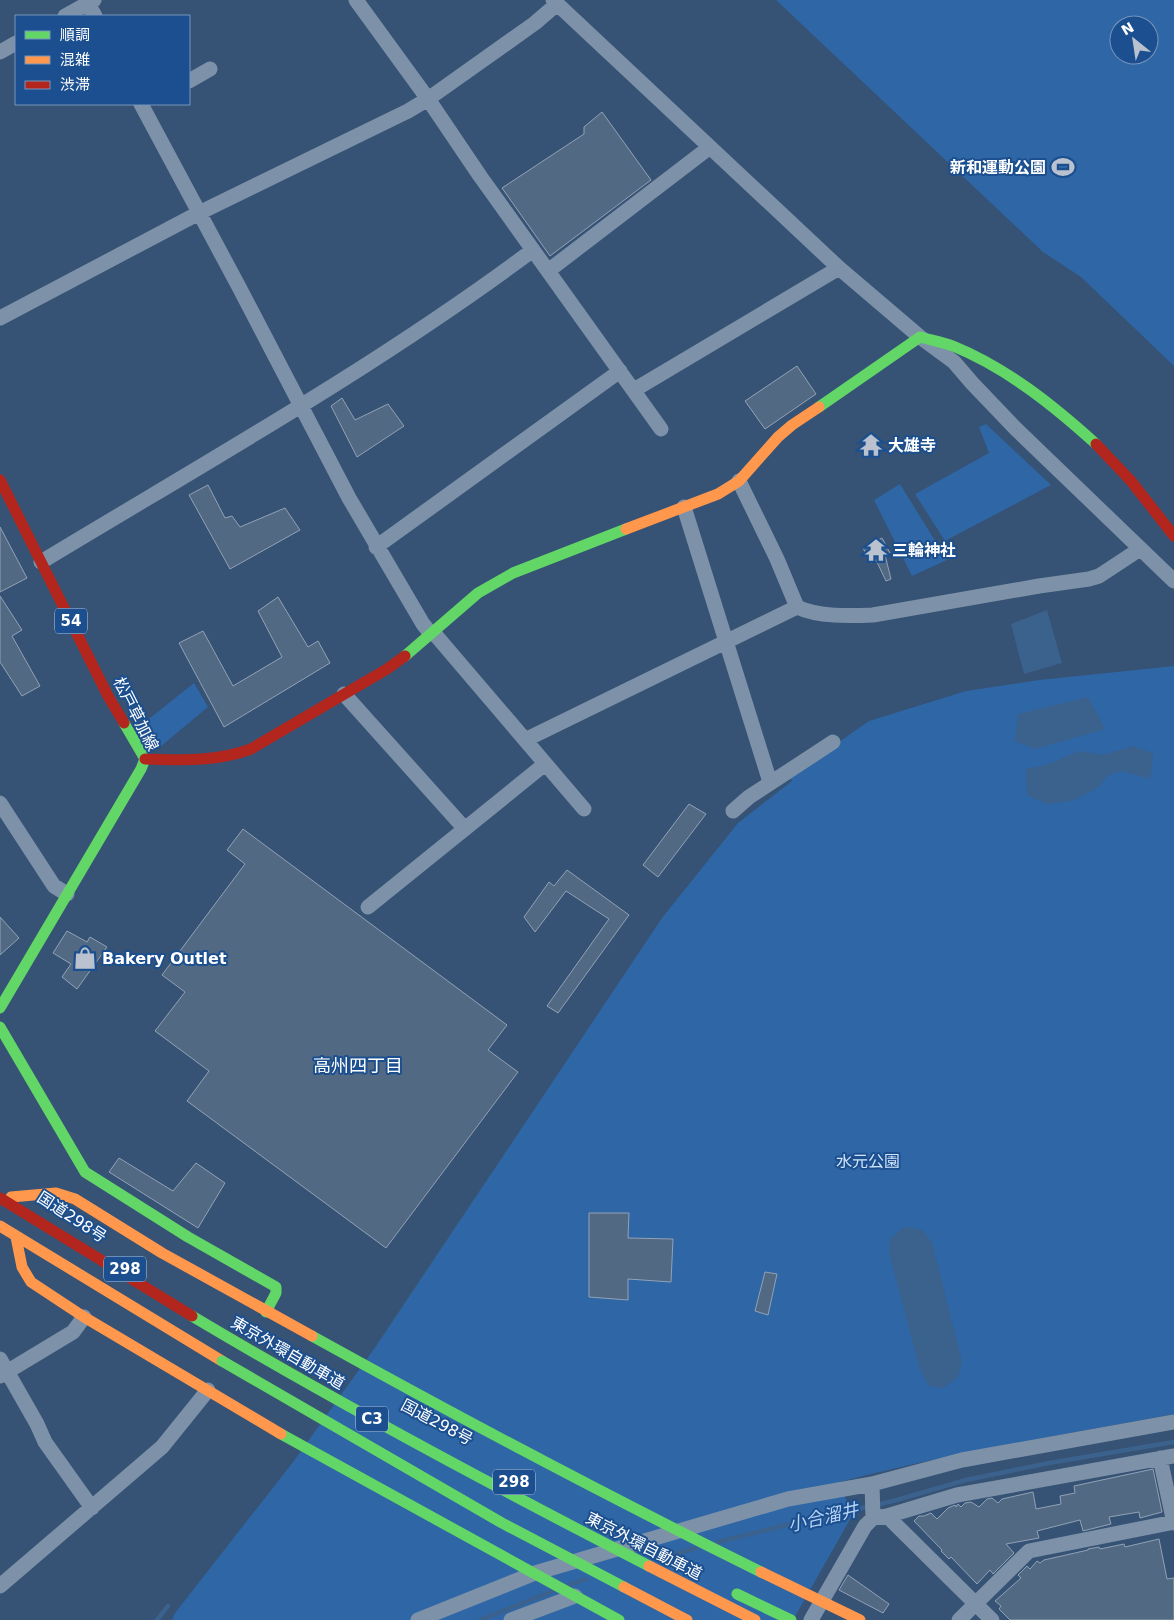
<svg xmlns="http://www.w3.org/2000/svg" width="1174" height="1620" viewBox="0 0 1174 1620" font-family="'DejaVu Sans','Noto Sans JP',sans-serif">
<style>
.green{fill:#2f66a5;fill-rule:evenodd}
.water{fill:#3b618d}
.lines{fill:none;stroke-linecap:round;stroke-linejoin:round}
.stream{stroke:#3b618d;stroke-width:4.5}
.building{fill:#526984;stroke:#92a2b6}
.street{stroke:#7d92a8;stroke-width:15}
.fast{stroke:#63d668;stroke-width:11}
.slow{stroke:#ff974d;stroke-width:11}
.jam{stroke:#b3261e;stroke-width:11}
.fast-bridge{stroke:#63d668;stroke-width:11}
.slow-bridge{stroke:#ff974d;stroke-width:11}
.jam-bridge{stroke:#b3261e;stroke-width:11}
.labels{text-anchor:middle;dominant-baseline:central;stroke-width:4;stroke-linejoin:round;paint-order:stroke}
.shield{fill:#1b4f8f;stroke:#bbcadd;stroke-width:1}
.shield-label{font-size:15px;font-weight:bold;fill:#fff}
.poi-label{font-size:16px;font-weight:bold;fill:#fff;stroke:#1b4f8f;text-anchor:start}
.street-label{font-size:16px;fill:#fff;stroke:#1b4f8f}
.park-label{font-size:16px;fill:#cfe3fa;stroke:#1b4f8f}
.neighbourhood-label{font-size:18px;fill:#fff;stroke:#1b4f8f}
.water-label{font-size:18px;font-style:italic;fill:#b5d3f5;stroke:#1b4f8f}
</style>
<rect width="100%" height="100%" fill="#365274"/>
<path class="green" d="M776,0H1174V366L1081,277L1043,252ZM1119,25H1149V55H1119Z
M986,424L1051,485L945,541L915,494L989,453L979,427Z
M900,484L947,560L912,576L874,500Z
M1174,666V1414C1062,1435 950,1453 840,1482L852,1516L793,1620H172L175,1613L293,1462L376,1346L662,918L738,823L792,781L789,777L869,721L966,691L1039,680Z
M194,683L208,707L160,747L135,730Z"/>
<path class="water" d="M1047,610L1062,663L1024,674L1011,624Z
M1088,697L1105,729L1035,749L1015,741L1018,714Z
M1133,746L1153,753L1150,779L1121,771L1107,776L1099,787L1072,801L1047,804L1027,795L1026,769L1049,764L1079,751L1103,755Z
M904,1227L921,1229L932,1242L962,1362L958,1377L943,1388L929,1386L920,1370L889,1252L890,1239Z"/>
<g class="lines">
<path class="stream" d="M718,1542L782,1526L893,1501L966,1480L1049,1463L1174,1442
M658,1559L696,1548
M569,1585L586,1579
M157,1620L168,1606
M480,1620L553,1591"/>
</g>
<path class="building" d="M602,112L651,180L550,256L502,188L584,134V127Z
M797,366L816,394L765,429L745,401Z
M342,398L355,420L388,404L404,426L357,457L331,406Z
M208,485L225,518L232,516L240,527L285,508L300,530L230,569L189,495Z
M0,527L27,578L0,592Z
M882,538L890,553L885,555L891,579L886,581L876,560L871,563L863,548Z
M0,596L22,630L12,636L40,686L22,696L0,662Z
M278,597L308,647L318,641L330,663L224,727L179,643L203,631L233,686L282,657L258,611Z
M689,804L706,814L658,877L643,865Z
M243,829L507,1025L488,1050L518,1072L386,1248L187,1101L209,1071L155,1031L185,992L162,975L245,864L227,850Z
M567,870L629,915L558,1013L547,1006L609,919L566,891L535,932L524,917L549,882L554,886Z
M0,917L19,938L0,955Z
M67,931L87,942L90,937L107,947L77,989L62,977L71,964L53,953Z
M119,1158L173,1191L196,1163L225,1183L198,1228L109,1172Z
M589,1213H629L628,1238L673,1239L671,1282L628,1279V1300L589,1297Z
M765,1272L777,1274L768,1315L755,1311Z
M1153,1469L1162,1512L1140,1518L1139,1512L1109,1517L1111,1524L1083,1531L1080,1520L1037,1531L1039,1538L1006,1544L1014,1553L993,1574L990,1570L977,1584L951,1557L949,1559L941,1551L942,1550L914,1521L919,1516H924L931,1513L937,1519L948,1508L955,1505L956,1507L958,1504L961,1507L965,1503L971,1502L979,1507L987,1499L992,1498L998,1503L1002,1499L1033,1492L1036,1509L1061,1504L1060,1496L1075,1493L1074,1486Z
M1159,1539L1167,1579L1174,1578V1620H1010L999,1609L1001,1606L995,1601L1021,1578L1018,1575L1027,1566L1030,1569L1037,1561L1040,1563L1044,1560L1088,1550V1549L1099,1547L1100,1549L1124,1544L1125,1547Z
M848,1575L889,1604L883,1613L839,1590Z"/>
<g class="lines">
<path class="street" d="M86,0L95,16
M356,0L428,99L480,176L661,429
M553,0L839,268L920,337L954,362L972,383L1016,429L1174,581
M65,16L94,0
M0,52L16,43
M189,81L210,69
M141,104L239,287L349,498L423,624L431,634
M548,271L710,147
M0,318L199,213L408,111L428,99L535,23L557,4
M634,390L839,268
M739,481L777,559L797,607C818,617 850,616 873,615L1039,586L1089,579L1099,576L1140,549
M684,507L770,782
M376,547L620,371
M41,562C208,461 376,367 533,250
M433,632L584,809
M344,694L465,829
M525,740L797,607
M0,803L54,886L67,894
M733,811L749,797L833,742
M368,907L545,764
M0,1359L37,1424L45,1442L92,1508
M0,1376L73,1332L84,1317
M1160,1458L1174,1523
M872,1484L873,1518
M887,1516L992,1620
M0,1586L162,1447L208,1390
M418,1620L535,1573L788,1499L872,1484L962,1460L1174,1422
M511,1620L575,1596
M811,1620L865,1526L873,1518L887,1516L957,1495L1174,1456
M959,1620L1029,1551L1174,1522"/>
<path class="fast" d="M819,407L920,337C931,340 943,342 953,346C1007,368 1054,406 1096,444
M405,656L478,593L513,573L626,529
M0,1008L141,769L145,759L124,723
M0,1027L85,1172L188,1237L276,1287V1293L266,1312
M312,1336C460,1418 609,1497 761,1572
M281,1434L619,1620"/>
<path class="slow" d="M626,529L718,494L739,481L778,437L792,425L819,407
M11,1197L56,1193L75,1199L162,1253L312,1336
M0,1226L222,1361
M16,1237L22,1267L31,1282L84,1317L281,1434
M761,1572L860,1620"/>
<path class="jam" d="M1096,444L1131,481L1174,536
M0,480L108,696L124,723
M145,759C182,760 216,762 251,749L387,669L405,656"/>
<path class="fast-bridge" d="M192,1316C341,1405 495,1487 649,1566
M222,1361L502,1523L624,1587
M737,1594L791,1620"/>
<path class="slow-bridge" d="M649,1566L755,1620
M624,1587L687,1620"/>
<path class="jam-bridge" d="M0,1198L192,1316"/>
</g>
<defs>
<symbol id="stadium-bare" viewBox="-9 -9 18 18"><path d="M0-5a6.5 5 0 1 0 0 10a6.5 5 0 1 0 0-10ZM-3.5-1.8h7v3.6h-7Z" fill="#b9c2ce" stroke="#1b4f8f" stroke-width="2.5" paint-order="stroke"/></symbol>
<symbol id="temple-bare" viewBox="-9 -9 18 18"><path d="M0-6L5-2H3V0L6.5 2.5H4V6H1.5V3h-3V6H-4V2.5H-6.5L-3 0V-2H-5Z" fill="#b9c2ce" stroke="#1b4f8f" stroke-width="2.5" paint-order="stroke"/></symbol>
<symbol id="shop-bare" viewBox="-9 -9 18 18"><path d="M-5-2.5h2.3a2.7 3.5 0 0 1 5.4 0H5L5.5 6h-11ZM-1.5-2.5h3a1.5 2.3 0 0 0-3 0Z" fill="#b9c2ce" stroke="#1b4f8f" stroke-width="2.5" paint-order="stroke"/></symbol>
</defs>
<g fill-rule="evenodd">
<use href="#stadium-bare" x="1047" y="151" width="32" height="32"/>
<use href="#temple-bare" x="855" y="429" width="32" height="32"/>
<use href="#temple-bare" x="860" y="534" width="32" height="32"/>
<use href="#shop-bare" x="69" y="942" width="32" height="32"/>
</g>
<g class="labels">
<g class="shield">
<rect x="55" y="608.5" width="32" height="25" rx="4"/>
<rect x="104" y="1256.5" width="42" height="25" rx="4"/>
<rect x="356" y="1406.5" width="32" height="25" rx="4"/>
<rect x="493" y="1469.5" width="42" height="25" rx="4"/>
</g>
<g class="shield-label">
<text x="71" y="621">54</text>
<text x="125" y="1269">298</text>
<text x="372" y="1419">C3</text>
<text x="514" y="1482">298</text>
</g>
<g class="poi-label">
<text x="1046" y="167" text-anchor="end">新和運動公園</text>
<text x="888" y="445">大雄寺</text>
<text x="892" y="550">三輪神社</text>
<text x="102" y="958">Bakery Outlet</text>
</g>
<g class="street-label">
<text transform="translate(136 714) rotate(63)">松戸草加線</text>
<text transform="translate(72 1217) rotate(33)">国道298号</text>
<text transform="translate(288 1353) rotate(30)">東京外環自動車道</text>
<text transform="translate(437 1422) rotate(28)">国道298号</text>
<text transform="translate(644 1546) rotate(27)">東京外環自動車道</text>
</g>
<g class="park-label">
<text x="868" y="1161">水元公園</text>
</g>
<g class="neighbourhood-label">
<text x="358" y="1065">高州四丁目</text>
</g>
<g class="water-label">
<text transform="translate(823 1517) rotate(-13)">小合溜井</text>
</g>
</g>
<rect x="15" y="15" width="175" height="90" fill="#1b4f8f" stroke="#7695bc"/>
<rect x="25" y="31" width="25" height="8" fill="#63d668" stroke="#7695bc"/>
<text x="60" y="40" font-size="15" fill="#ffffff">順調</text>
<rect x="25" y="56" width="25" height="8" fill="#ff974d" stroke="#7695bc"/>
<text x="60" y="65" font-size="15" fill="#ffffff">混雑</text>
<rect x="25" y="81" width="25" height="8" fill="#b3261e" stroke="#7695bc"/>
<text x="60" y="90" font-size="15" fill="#ffffff">渋滞</text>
<g transform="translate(1134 40) rotate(330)"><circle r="24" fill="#1b4f8f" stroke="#7695bc"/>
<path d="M0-4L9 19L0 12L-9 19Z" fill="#b9c2ce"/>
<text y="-8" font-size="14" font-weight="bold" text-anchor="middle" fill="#ffffff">N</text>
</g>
</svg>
